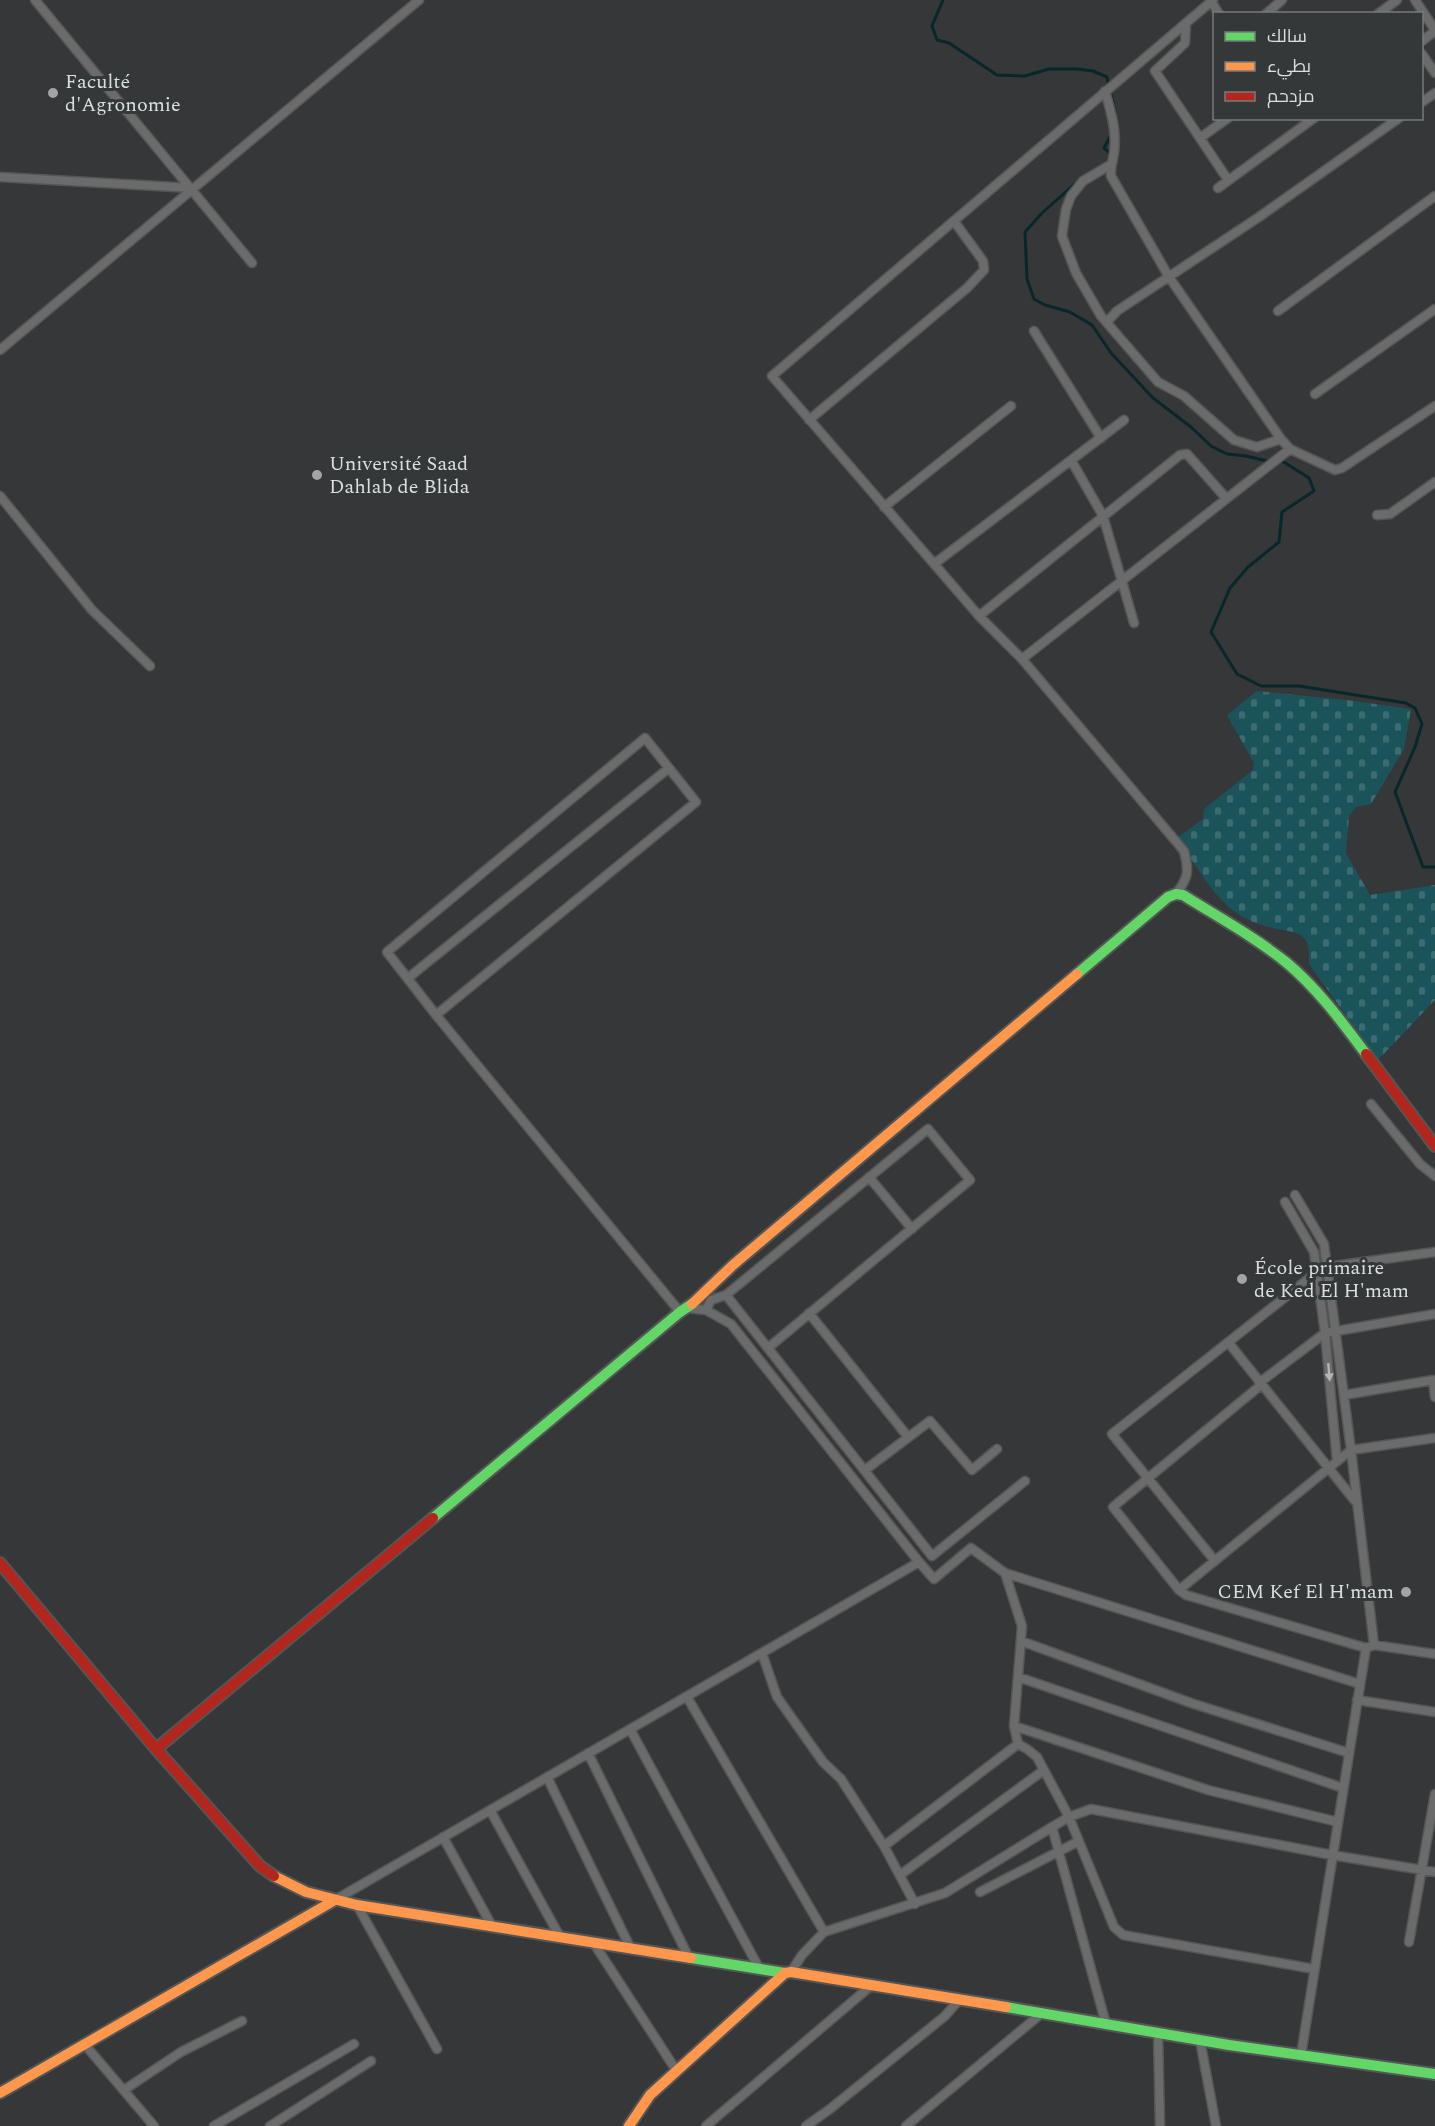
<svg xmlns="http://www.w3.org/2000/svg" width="1435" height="2126" viewBox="0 0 1435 2126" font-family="Spectral,Cairo,serif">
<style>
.cemetery{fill:url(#cemetery-stones)}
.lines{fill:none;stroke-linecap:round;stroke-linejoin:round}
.stream{stroke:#08272b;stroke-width:3}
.street-casing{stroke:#545555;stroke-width:11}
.fast-casing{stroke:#545555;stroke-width:14}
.slow-casing{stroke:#545555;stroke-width:14}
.jam-casing{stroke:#545555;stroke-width:14}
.street{stroke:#6b6b6b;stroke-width:8}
.fast{stroke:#63d668;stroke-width:10}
.slow{stroke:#ff974d;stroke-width:10}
.jam{stroke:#b3261e;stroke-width:10}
.oneway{fill:#b4b6b6}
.poi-dot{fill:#a2a4a5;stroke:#343839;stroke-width:2}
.labels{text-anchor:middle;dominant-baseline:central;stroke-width:6;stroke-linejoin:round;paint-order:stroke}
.poi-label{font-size:20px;fill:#dcdfdf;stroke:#343839;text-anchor:start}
</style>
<defs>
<pattern id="cemetery-stones" width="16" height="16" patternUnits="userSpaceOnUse" patternTransform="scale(1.5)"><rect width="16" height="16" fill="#1b535b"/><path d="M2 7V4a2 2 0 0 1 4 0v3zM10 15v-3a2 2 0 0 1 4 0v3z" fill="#3c6b72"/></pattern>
</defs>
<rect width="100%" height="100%" fill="#353738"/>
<path class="cemetery" d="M1257,691L1346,700L1411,709L1404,749L1371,804L1356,807L1349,816L1346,853L1370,895L1435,885V1000L1378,1060L1309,964C1309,956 1310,944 1304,938C1296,930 1283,931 1273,928C1260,925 1246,920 1235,912C1211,894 1194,862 1177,838L1203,819L1204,809L1253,770L1254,763L1227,715Z"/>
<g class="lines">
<path class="stream" d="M943,0L932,26L937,40L949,43L997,75L1025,76L1049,69H1077L1093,71L1107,77C1109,92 1116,106 1116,121
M1111,135L1104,148L1113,156
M1077,182L1042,213L1025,232L1027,279L1034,299L1045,305L1070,312L1092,325L1111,353L1153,398L1191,427L1211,446L1227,454L1246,456L1267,461L1273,458
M1279,459L1309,478L1314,491L1282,512L1279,542L1248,567L1230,588L1211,632L1237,674L1261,686H1299L1406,703L1415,708L1422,724L1415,747L1395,792L1423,867H1435"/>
<defs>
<path id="street" d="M35,0L252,263
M1415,0L1435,30
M1211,1L1219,14
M1266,14L1282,0
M1378,14L1397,0
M1186,23L1185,43L1155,71L1228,180
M1422,41L1435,31
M1422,54L1435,73
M1105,91C1111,112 1117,131 1114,153C1113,161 1110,167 1111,176L1169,277L1281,439L1290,449L1335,470L1342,468L1435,406
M1422,102L1435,93
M1200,138L1228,118
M1110,165L1083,181L1071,196L1066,209L1062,236L1076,273L1101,316L1158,382L1184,396L1234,440L1257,447L1281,439
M0,177L192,188
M1218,188L1314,118
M1278,311L1435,196
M1107,322L1117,311L1259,217L1399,118
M1034,331L1101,438
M0,350L419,0
M1315,394L1435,309
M809,420L967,288L984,270L983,261L954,221
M1071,460L1103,516L1134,623
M0,496L92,610L150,666
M884,507L1011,406
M1377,515L1390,514L1435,482
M934,564L1124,420
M979,616L1180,455L1187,454L1226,498
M1022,659L1290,449
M1176,894C1189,877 1189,871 1184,851L1022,659L979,616L772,376L1213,0
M408,978L669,768
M436,1015L696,802L645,738L387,952L436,1015L680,1312
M1371,1104L1420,1164L1435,1176
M869,1177L912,1229
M1285,1202L1314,1252L1325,1333L1337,1461
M688,1308L706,1310L731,1324L919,1562L934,1579L971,1548L1005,1573L1360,1684
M706,1310L711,1300L726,1295
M809,1313L908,1437
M1228,1342L1355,1501
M768,1348L970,1180L928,1129L726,1295C794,1382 864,1469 932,1556L1025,1481
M1259,1383L1325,1333L1435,1314
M1261,1385L1113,1507L1179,1590L1186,1595L1366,1648
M1344,1395L1433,1380L1435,1397
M865,1470L930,1421L972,1470L997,1449
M1215,1561L1112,1434L1317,1272L1327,1267L1435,1252
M1179,1590L1351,1450L1324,1244L1295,1195
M1021,1641L1191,1703L1349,1753
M1374,1645L1351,1450L1435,1438
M762,1653L777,1697L823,1762L841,1779L884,1846L915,1904
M1018,1677L1343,1788
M687,1697L824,1932
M1357,1700L1435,1712
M1014,1726L1208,1790L1338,1822
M630,1729L759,1968
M1018,1744L1027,1749L1037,1757L1069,1817L1114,1927L1123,1935L1314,1969
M588,1753L689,1958
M547,1777L631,1949
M490,1810L560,1937
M1052,1827L1106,2024
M443,1837L492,1926
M884,1846L1018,1744L1014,1726L1022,1626L1005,1573
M900,1875L1044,1770
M980,1892L1079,1841
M335,1900L919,1562
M357,1905L437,2049
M593,1942L676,2070
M1409,1942L1435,1794
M791,1972L802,1955L824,1932L945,1893L1052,1827L1069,1817L1091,1809L1332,1855L1435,1872
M1158,2033L1160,2126
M1200,2040L1216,2126
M86,2046L154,2126
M1301,2055L1366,1648L1374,1645L1435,1654
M124,2090L181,2052L242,2021
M214,2126L354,2044
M270,2126L371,2061
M706,2126L873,1984
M806,2126L830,2109L945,2016L959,2000
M906,2126L1042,2013"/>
<path id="fast" d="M1077,974L1168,897L1176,894L1183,895C1218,917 1255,937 1287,963C1318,989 1342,1022 1366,1054
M433,1518L680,1312L692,1304
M691,1958L785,1973
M1006,2007L1229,2045L1435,2074"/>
<path id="slow" d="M692,1304L733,1265L1077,974
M274,1876L306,1892L357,1905L691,1958
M0,2093L335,1900
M629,2126L650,2095L785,1973L791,1972L1006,2007"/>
<path id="jam" d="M1366,1054L1435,1146
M0,1563L156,1749L260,1866L274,1876
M156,1749L433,1518"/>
</defs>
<use href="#street" class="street-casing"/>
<use href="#fast" class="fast-casing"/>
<use href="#slow" class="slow-casing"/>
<use href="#jam" class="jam-casing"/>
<use href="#street" class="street"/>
<use href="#fast" class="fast"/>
<use href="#slow" class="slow"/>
<use href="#jam" class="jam"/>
</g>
<defs><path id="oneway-solid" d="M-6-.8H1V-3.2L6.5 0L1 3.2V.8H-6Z" transform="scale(1.5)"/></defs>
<use class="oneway" href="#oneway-solid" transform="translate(1329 1372) rotate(85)"/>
<g class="poi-dot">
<circle cx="53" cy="93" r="6"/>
<circle cx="317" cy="475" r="6"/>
<circle cx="1242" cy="1279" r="6"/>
<circle cx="1406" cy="1592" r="6"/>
</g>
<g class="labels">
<g class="poi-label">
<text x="65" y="82">Faculté<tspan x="65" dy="23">d'Agronomie</tspan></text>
<text x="329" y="464">Université Saad<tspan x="329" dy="23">Dahlab de Blida</tspan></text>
<text x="1254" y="1268">École primaire<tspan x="1254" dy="23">de Ked El H'mam</tspan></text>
<text x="1394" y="1592" text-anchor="end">CEM Kef El H'mam</text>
</g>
</g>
<rect x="1213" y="12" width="210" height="108" fill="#343839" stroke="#777b7b" stroke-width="1.5"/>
<rect x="1225" y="32" width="30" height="9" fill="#63d668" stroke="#777b7b" stroke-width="1.5"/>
<text x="1267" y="42" font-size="18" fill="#dcdfdf">سالك</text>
<rect x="1225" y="62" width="30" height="9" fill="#ff974d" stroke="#777b7b" stroke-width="1.5"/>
<text x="1267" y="72" font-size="18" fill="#dcdfdf">بطيء</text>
<rect x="1225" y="92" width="30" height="9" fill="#b3261e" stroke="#777b7b" stroke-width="1.5"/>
<text x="1267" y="102" font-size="18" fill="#dcdfdf">مزدحم</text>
</svg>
